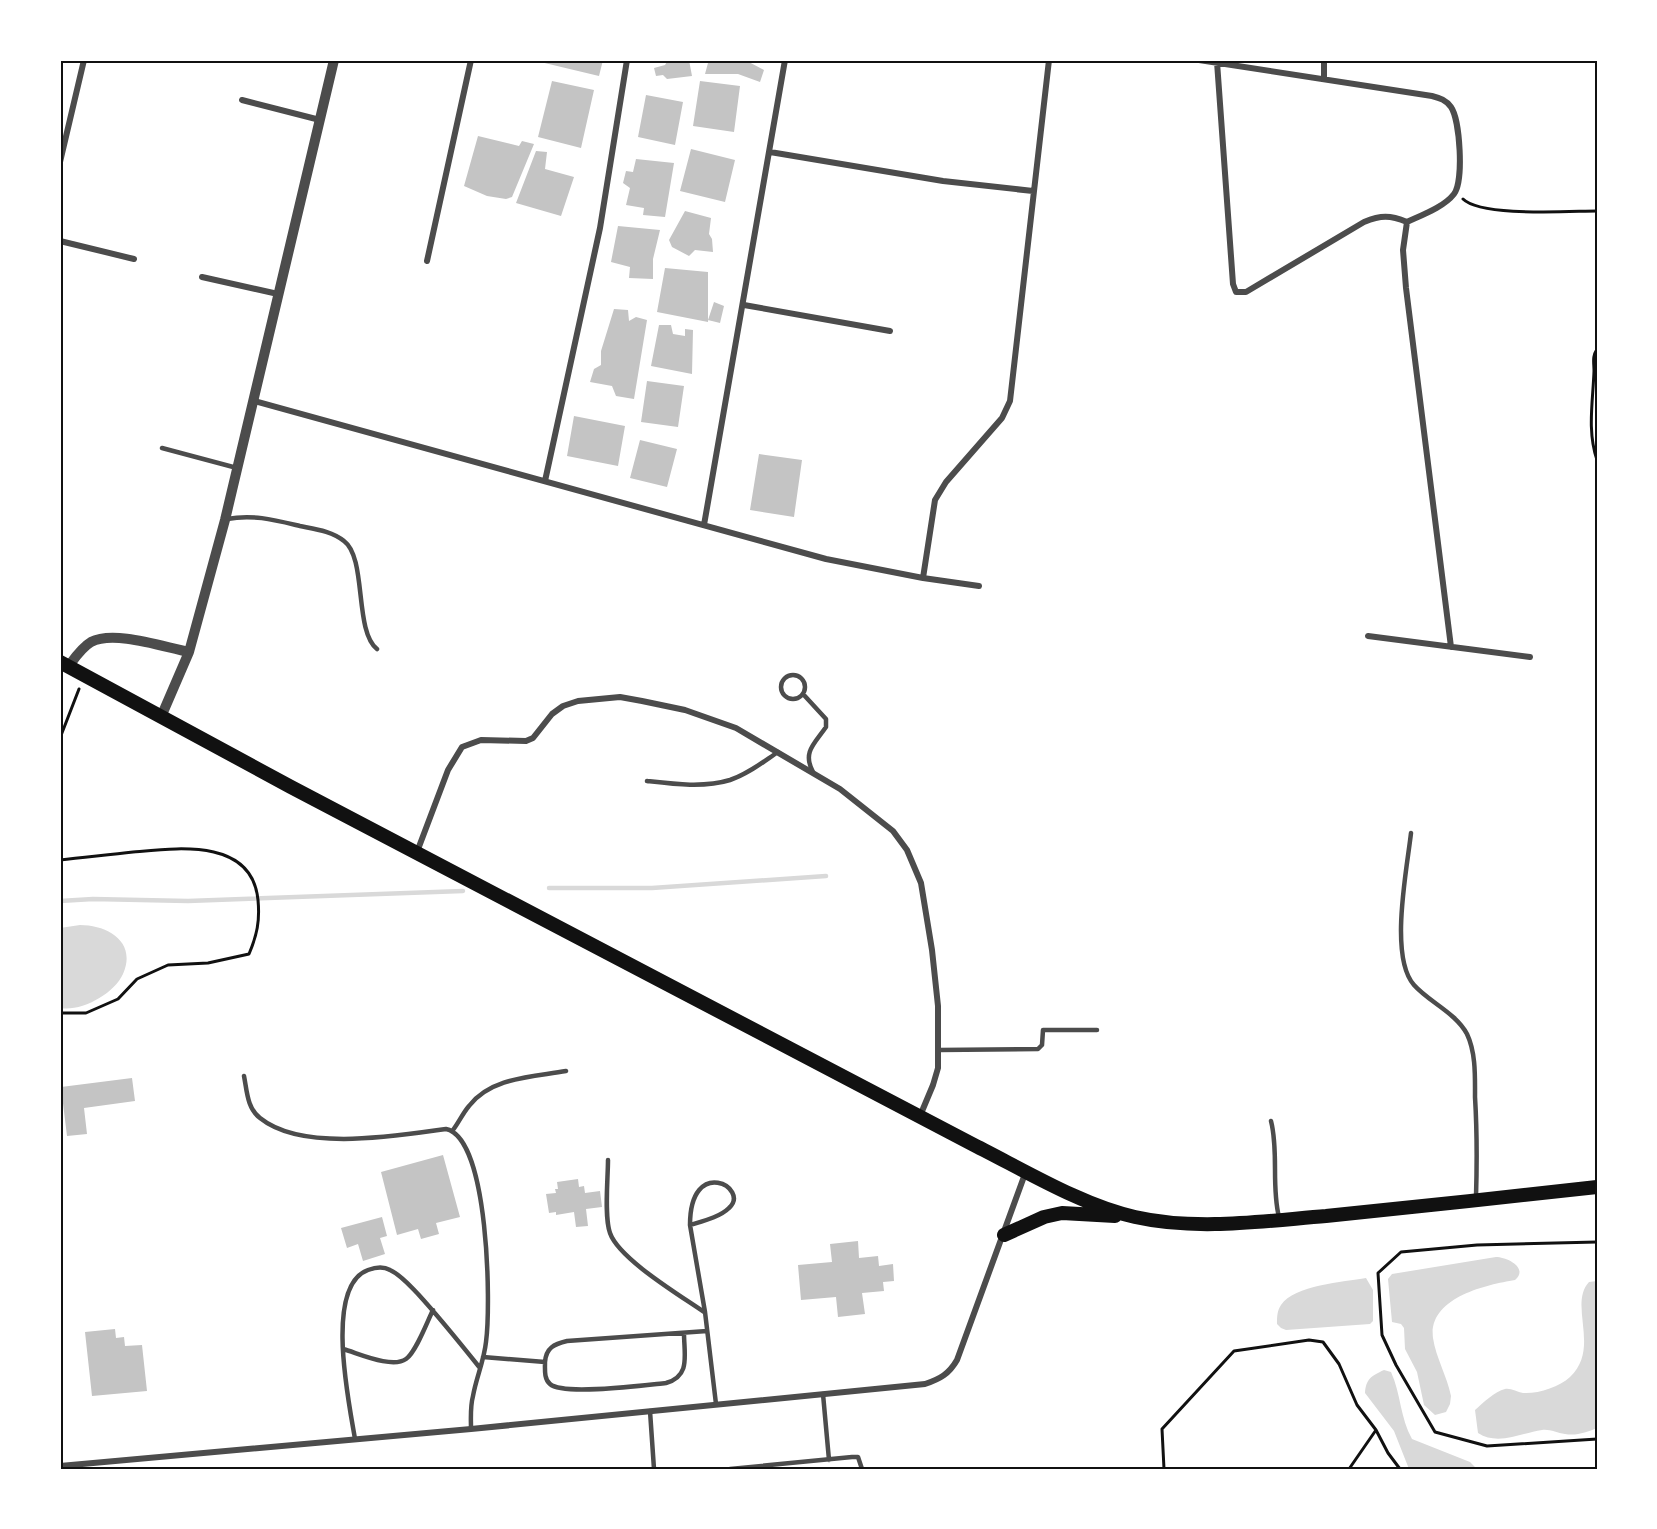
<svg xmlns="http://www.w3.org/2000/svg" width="1657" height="1529" viewBox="0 0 1657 1529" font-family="'Fira Sans',sans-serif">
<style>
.water{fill:#d9d9d9}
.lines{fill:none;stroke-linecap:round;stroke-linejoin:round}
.stream{stroke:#d9d9d9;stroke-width:4.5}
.building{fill:#c4c4c4}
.path{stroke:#111;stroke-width:3}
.service{stroke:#4c4c4c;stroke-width:4.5}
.minor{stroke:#4c4c4c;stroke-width:6}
.tertiary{stroke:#4c4c4c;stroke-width:10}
.primary{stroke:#111;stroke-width:14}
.neatline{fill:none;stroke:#111;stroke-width:2}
</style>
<rect width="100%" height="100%" fill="#fff"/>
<path class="water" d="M80,925C108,925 137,942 123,974C114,994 81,1012 60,1008V928Z
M1496,1257C1507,1257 1529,1268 1515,1280C1485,1285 1428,1298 1433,1338C1436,1358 1447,1376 1451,1396L1450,1404L1446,1412L1435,1415L1424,1405L1417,1372L1405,1349L1404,1328L1401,1324L1392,1322L1388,1279L1392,1274Z
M1366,1278L1373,1290V1321L1370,1324L1286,1330L1281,1328L1277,1324C1277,1317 1277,1311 1281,1305C1294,1285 1344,1282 1366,1278Z
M1597,1281V1428C1587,1432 1577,1436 1565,1434C1557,1433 1550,1429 1542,1430C1521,1433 1498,1446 1478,1433L1475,1410C1483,1403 1495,1391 1505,1389C1511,1388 1517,1392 1523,1393C1538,1394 1559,1387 1570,1377C1601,1348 1568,1305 1589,1282Z
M1384,1370L1391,1372C1401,1394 1400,1418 1412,1439L1470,1462L1477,1469H1409L1394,1431L1365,1393C1366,1379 1371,1376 1384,1370Z"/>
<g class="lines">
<path class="stream" d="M549,888H652L826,876
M60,901L93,899L188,901L463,891"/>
</g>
<path class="building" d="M532,60H603L599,76Z
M668,60H689L692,76L667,79L663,75L656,76L654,68L665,65Z
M703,60H745L764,70L760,82L738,74H705L708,63H703Z
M552,81L594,90L581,148L538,137Z
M700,81L740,86L734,132L693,126Z
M646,95L683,102L675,145L638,137Z
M478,136L519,146L522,141L534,144L512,197L506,199L487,196L464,186Z
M691,149L735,160L725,202L680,191Z
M536,151L547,152L545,169L574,177L561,216L516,203Z
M636,159L674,163L665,217L643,215L644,208L626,205L630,188L623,183L626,171L633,172Z
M685,211L711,218L709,234L712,239L713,252L695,250L689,256L672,247L669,240Z
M618,226L660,230L653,259V279L629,278L630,267L611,262Z
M665,268L708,272V322L657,312Z
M714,302L724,306L720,323L708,320Z
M614,309L628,310L629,321L636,317L647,320L634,399L616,396L612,386L590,382L594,369L601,365V351Z
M659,325H671L673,334L685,336V329L693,330L692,374L651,366Z
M647,381L684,386L678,427L641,422Z
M574,416L625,426L618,466L567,456Z
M640,440L677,449L667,487L630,478Z
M759,454L802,460L794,517L750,510Z
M132,1078L135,1101L84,1108L87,1134L67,1136L61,1087Z
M443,1155L460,1217L436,1223L439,1234L421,1239L418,1229L397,1235L381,1172Z
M578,1179L579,1187L584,1186L585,1193L600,1191L602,1207L586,1209L588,1226L576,1227L574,1212L556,1215V1212L549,1213L546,1194L556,1193L555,1189H558L557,1182Z
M382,1217L387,1236L380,1238L385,1254L363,1261L358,1244L347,1248L341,1228Z
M858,1241L859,1258L878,1256L879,1266L893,1264L894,1281L883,1282L884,1291L862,1293L865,1314L838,1317L836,1297L801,1300L798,1265L832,1262L830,1244Z
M115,1329L116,1338L124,1337L125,1346L142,1345L147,1391L92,1396L85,1332Z"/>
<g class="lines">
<path class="path" d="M1463,199C1481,217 1570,211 1597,211
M1597,349C1592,357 1594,362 1594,371C1593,401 1587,431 1597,460
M60,738L79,689
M60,860C84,857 109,855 133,852C178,848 252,838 258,900C260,921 257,935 249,954L208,963L168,965L137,979L118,999L86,1013H60
M1597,1242L1477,1245L1401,1252L1378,1273L1382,1335L1396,1365L1435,1432L1487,1446L1597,1439
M1376,1430L1388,1453L1400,1469
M1164,1469L1162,1429L1234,1351L1309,1340L1323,1342L1339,1364L1357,1405L1376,1430L1349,1469"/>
<path class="service" d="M162,448L237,468
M227,519C253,514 275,520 300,526C315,529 332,531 344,541C367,558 354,631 377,649
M781 687a12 12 0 1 1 24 0a12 12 0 1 1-24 0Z
M803,694L826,719V727C815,743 802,752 813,772
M647,781C673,784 704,788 730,780C748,774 763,762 778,752
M1411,833C1407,869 1389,957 1414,985C1429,1002 1456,1013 1467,1034C1476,1053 1475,1077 1475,1097C1477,1130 1477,1164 1476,1197
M939,1050L1038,1049L1042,1045L1043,1030H1097
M244,1076C247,1091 247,1108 260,1118C302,1152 396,1136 446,1129C489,1138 491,1305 486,1342C484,1361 476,1378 473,1396C470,1407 471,1418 471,1429
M1271,1121C1279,1152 1271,1186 1279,1217
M453,1130C459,1122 463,1113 469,1106C491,1077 533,1077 566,1071
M608,1160C608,1178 604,1217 610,1233C619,1259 681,1296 704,1312
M690,1225C703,1221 720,1217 729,1208C751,1188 690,1155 690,1225L705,1312L716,1404
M343,1349C358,1353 392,1369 406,1359C416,1352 427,1322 433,1310
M483,1357L545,1362C546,1348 554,1344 567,1341L707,1331
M545,1362C545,1370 544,1379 550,1384C563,1396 646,1385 666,1383C691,1376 684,1355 684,1333
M823,1394L829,1460
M650,1411L654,1469
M355,1439C349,1403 324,1286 368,1270C376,1267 383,1266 390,1270C401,1275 410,1286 418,1294C440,1318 460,1343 480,1368
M730,1469L852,1457H858L862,1469"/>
<path class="minor" d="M1199,60L1432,96C1440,98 1446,100 1451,107C1460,120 1464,181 1454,194C1444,207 1422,215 1407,222L1403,250L1406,288L1451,647
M1217,62L1233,284L1236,292H1246L1364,222C1381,215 1390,215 1407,222
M1324,79V60
M242,100L320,120
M770,152L943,181L1033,191
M60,162L84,60
M60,241L134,259
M427,261L471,60
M202,277L278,294
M744,305L890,331
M254,401L826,559L923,578L979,586
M545,481L600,228L627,60
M704,525L785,60
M923,578L935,500L946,482L1002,418L1010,401L1049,60
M1368,636L1530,657
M417,852L448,770L462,747L481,740L526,741L533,738L552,714L563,706L578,701L620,697L642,701L685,710L736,728L840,789L893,831L907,850L921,883L932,950L938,1006V1068L933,1085L920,1116
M60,1466L471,1429L925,1384C940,1379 949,1374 957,1360L1026,1171"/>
<path class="tertiary" d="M68,667C74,659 81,648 91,642C114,630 163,647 189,652
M161,717L189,652L225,520L334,60"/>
<path class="primary" d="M60,662L291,787L974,1145C1022,1169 1083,1206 1135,1217C1197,1231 1264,1221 1326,1216C1416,1207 1507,1197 1597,1187
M1004,1235L1044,1217L1062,1213L1115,1216"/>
</g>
<rect width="1657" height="1529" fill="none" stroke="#ffffff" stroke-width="123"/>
<rect x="62" y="62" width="1534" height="1406" class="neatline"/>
</svg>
